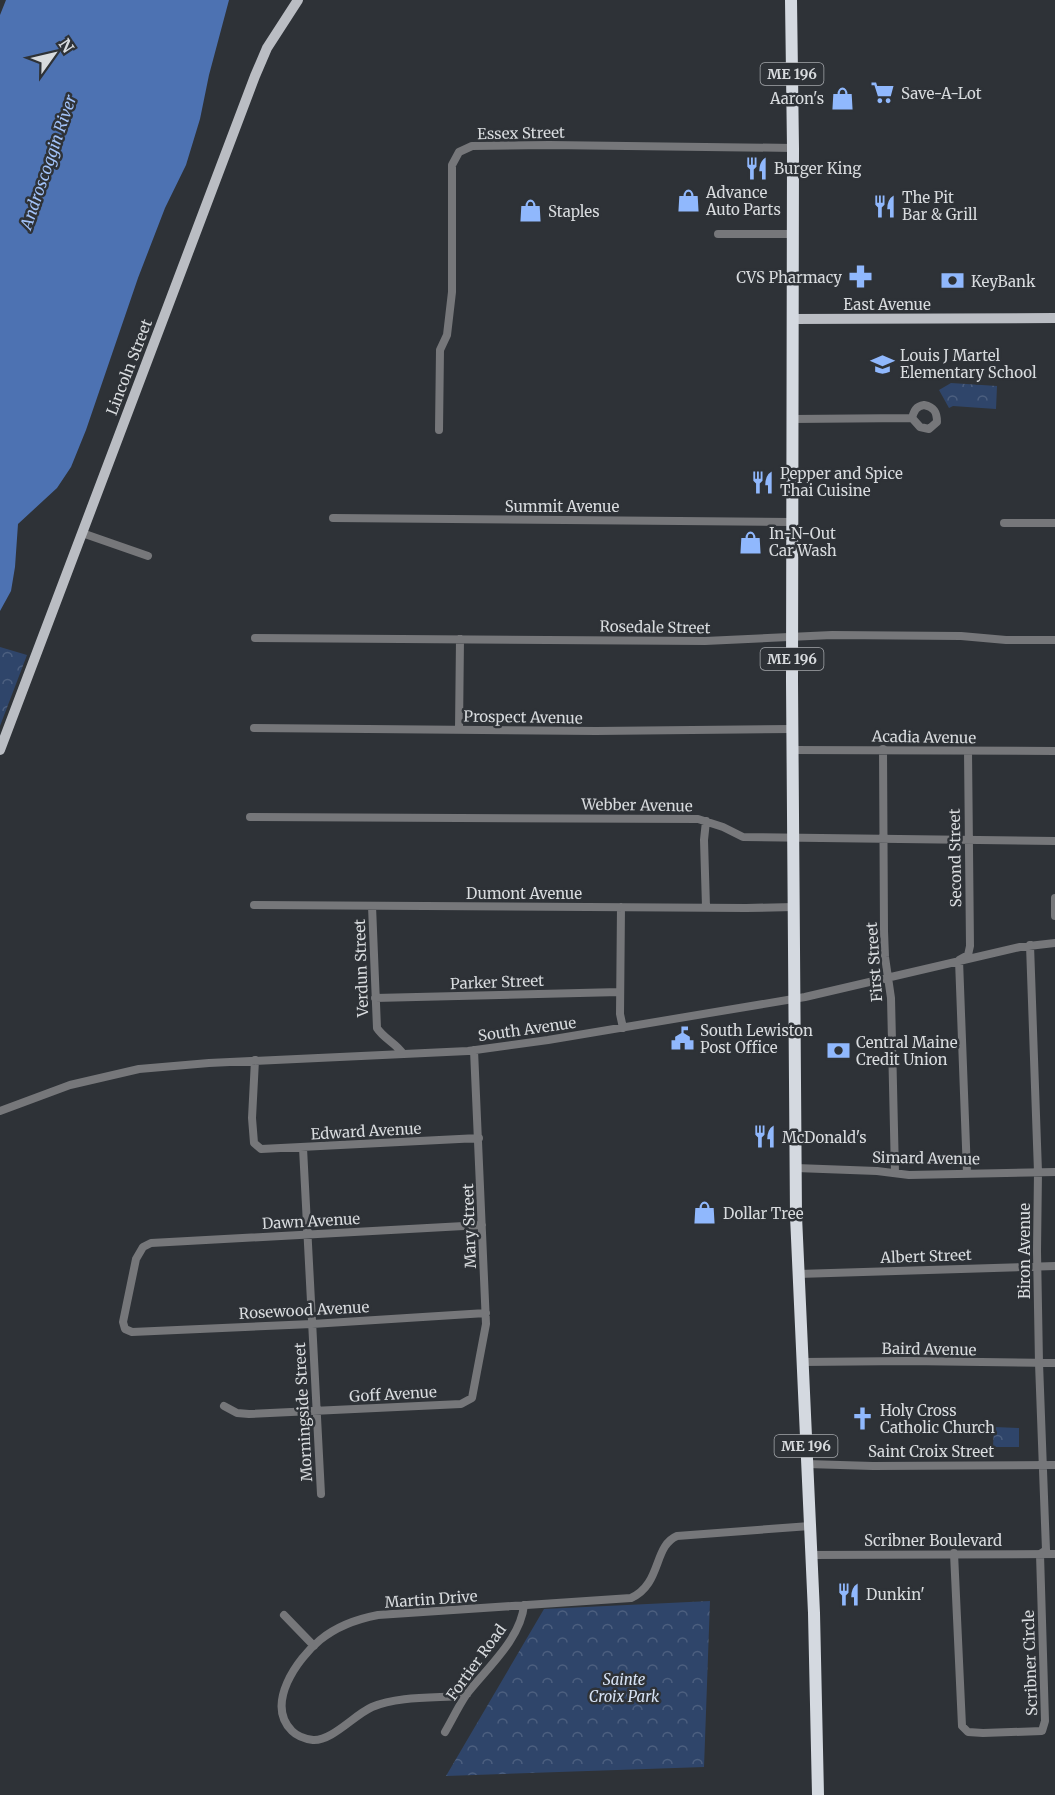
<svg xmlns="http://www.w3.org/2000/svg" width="1055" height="1795" viewBox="0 0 1055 1795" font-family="Merriweather,serif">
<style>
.forest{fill:url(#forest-crowns)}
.water{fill:#4d72b2}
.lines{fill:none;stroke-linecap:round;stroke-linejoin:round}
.minor{stroke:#76777a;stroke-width:8}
.major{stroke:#babdc3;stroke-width:10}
.highway{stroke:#d4d9e0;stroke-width:12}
.labels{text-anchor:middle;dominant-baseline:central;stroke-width:5;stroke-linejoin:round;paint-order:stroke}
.shield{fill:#2e3237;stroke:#a5a8ac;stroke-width:1.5}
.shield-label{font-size:14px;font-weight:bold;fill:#d8dbde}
.poi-label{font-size:15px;fill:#d8dbde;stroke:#2e3237;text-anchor:start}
.street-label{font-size:15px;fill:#d8dbde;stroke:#2e3237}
.park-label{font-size:15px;font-style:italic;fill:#d7e3f5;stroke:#2e3237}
.water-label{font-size:16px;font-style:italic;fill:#a3c3f9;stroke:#2e3237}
</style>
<defs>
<pattern id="forest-crowns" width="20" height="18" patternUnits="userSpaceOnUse" patternTransform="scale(1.5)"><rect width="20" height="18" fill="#2f456a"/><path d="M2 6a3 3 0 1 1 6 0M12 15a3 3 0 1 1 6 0" fill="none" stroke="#4c5f7f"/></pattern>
</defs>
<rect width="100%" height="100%" fill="#2e3237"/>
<path class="forest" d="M951,383L997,386L996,409L953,406L949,408L939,390Z
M0,647L27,655L0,726Z
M994,1427L1019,1428V1447H993Z
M710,1601L704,1767L446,1776L544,1609Z"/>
<path class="water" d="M6,0H229L209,75L200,119L186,165L165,208L138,278L86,430L71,467L57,488L18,524L15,567L11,591L0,611V15Z"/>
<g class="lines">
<path class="minor" d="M718,234H793
M792,419L912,418L920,427L929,429L937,422C937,412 934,407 924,405C916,406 914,411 912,418
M439,430L440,350L447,335L452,292V165L459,152L472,146L549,145L793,148
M333,518L792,522
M1004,523H1055
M82,533L148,556
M255,638L705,641L832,635L961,636L1006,640H1055
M254,728L596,731L792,729
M459,729L460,639
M883,749L884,931L885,957L891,998L895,1173
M792,750L1055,751
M250,817L698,819L723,827L743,837L1055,841
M1055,898V916
M254,905L746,908L794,907
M372,906L377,1028C384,1039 396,1043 403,1054
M621,907L620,1014L623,1028
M706,907L704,840L706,821
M375,998L620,992
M255,1060L252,1118L254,1143L261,1149L479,1138
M0,1111L70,1085L139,1069L209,1063L468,1051L548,1040L805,997L1020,947L1055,943
M303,1148L321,1494
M796,1168L877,1171L909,1175L1055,1172
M967,1173L959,960L968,955L970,946L968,751
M482,1225L151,1243L143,1247L136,1259L123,1322L125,1329L132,1332L312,1324L486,1313
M798,1274L1055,1266
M802,1362L908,1361L1055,1363
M224,1406L237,1413L249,1414L461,1404L472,1398L486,1324L474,1050
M807,1464L873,1466L1055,1465
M954,1553L962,1726L968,1732L983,1733L1042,1731L1045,1721L1040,1554L1046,1550L1039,1363L1037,1251L1038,1172L1030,945
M811,1555L1055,1554
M284,1615L314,1646
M467,1694L462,1696C434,1698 397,1696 372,1707C354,1715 332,1741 313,1740C305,1739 297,1736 292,1731C265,1704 297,1659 320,1640C337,1626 357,1619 378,1615L631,1598C662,1584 653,1546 677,1536L810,1526
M445,1732C452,1720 458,1707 466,1695C485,1670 521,1639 524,1605"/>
<path class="major" d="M792,319L1055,318
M0,750L255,76L267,48L298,0"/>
<path class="highway" d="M791,0L793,148L792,681L796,1216L814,1613L818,1795"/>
</g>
<defs>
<symbol id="supermarket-bare" viewBox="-9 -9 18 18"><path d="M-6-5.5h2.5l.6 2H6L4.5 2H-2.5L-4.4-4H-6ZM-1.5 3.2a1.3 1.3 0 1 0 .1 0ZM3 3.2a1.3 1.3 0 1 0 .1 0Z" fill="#90b8fd" stroke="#2e3237" stroke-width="2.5" paint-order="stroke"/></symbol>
<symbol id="shop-bare" viewBox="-9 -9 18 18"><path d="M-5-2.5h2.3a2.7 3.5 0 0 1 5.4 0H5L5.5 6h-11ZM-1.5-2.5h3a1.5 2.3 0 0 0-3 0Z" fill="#90b8fd" stroke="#2e3237" stroke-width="2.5" paint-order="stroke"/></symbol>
<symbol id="restaurant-bare" viewBox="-9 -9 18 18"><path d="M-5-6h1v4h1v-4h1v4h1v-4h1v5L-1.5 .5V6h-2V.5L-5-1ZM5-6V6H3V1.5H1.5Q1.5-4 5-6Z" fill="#90b8fd" stroke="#2e3237" stroke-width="2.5" paint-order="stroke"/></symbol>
<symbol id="pharmacy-bare" viewBox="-9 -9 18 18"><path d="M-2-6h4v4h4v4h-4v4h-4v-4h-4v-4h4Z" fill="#90b8fd" stroke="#2e3237" stroke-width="2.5" paint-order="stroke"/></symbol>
<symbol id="bank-bare" viewBox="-9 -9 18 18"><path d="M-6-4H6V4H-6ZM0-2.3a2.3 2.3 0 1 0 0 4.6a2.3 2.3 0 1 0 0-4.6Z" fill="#90b8fd" stroke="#2e3237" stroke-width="2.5" paint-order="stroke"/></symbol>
<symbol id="school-bare" viewBox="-9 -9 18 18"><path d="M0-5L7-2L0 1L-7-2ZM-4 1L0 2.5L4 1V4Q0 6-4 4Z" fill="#90b8fd" stroke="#2e3237" stroke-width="2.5" paint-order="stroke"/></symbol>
<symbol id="civic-bare" viewBox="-9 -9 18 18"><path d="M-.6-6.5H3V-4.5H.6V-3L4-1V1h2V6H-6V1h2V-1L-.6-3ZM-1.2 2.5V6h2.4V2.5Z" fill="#90b8fd" stroke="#2e3237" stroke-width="2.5" paint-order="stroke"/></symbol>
<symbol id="church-bare" viewBox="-9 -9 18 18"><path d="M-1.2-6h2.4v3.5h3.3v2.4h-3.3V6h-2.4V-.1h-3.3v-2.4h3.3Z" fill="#90b8fd" stroke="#2e3237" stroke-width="2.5" paint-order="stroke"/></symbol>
</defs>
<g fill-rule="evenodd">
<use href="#supermarket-bare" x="866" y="76" width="33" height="33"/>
<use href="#shop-bare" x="826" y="82" width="33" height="33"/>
<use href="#restaurant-bare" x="740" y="152" width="33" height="33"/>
<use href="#shop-bare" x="672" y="184" width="33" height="33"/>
<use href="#restaurant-bare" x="868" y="190" width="33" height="33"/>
<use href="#shop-bare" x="514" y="194" width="33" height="33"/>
<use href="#pharmacy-bare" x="844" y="260" width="33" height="33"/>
<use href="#bank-bare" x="936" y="264" width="33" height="33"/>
<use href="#school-bare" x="866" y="348" width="33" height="33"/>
<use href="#restaurant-bare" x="746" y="466" width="33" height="33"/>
<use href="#shop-bare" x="734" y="526" width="33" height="33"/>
<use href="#civic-bare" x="666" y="1022" width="33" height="33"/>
<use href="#bank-bare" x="822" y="1034" width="33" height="33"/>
<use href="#restaurant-bare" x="748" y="1120" width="33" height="33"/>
<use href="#shop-bare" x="688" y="1196" width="33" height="33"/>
<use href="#church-bare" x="846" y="1402" width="33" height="33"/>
<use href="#restaurant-bare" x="832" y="1578" width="33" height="33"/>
</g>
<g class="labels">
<g class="shield">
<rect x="760.5" y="63" width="63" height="22" rx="4.5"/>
<rect x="760.5" y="648" width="63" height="22" rx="4.5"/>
<rect x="774.5" y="1435" width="63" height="22" rx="4.5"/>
</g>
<g class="shield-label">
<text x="792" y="74">ME 196</text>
<text x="792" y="659">ME 196</text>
<text x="806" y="1446">ME 196</text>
</g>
<g class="poi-label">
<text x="901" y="93">Save-A-Lot</text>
<text x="824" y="98" text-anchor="end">Aaron's</text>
<text x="774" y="168">Burger King</text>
<text x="706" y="192">Advance<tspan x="706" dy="17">Auto Parts</tspan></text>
<text x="902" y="197">The Pit<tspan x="902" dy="17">Bar &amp; Grill</tspan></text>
<text x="548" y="211">Staples</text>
<text x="842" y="277" text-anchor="end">CVS Pharmacy</text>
<text x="971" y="281">KeyBank</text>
<text x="900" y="355">Louis J Martel<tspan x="900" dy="17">Elementary School</tspan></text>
<text x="780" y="473">Pepper and Spice<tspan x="780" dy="17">Thai Cuisine</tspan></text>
<text x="769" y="533">In-N-Out<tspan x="769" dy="17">Car Wash</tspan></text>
<text x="700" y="1030">South Lewiston<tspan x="700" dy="17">Post Office</tspan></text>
<text x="856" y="1042">Central Maine<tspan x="856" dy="17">Credit Union</tspan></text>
<text x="782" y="1137">McDonald's</text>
<text x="723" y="1213">Dollar Tree</text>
<text x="880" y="1410">Holy Cross<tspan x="880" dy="17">Catholic Church</tspan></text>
<text x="866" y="1594">Dunkin'</text>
</g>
<g class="street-label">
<text transform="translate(521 133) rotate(-1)">Essex Street</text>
<text x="887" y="304">East Avenue</text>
<text transform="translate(129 367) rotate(-69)">Lincoln Street</text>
<text x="562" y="506">Summit Avenue</text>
<text transform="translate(655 627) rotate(1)">Rosedale Street</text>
<text transform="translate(523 717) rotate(1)">Prospect Avenue</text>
<text transform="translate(924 737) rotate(1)">Acadia Avenue</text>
<text transform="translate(637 805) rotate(1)">Webber Avenue</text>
<text transform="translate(955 858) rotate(-91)">Second Street</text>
<text x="524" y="893">Dumont Avenue</text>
<text transform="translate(874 962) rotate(-94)">First Street</text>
<text transform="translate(361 968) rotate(-92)">Verdun Street</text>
<text transform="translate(497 982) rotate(-2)">Parker Street</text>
<text transform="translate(527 1029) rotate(-8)">South Avenue</text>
<text transform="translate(366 1131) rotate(-3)">Edward Avenue</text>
<text transform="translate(926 1158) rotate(1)">Simard Avenue</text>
<text transform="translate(311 1221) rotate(-3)">Dawn Avenue</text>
<text transform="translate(469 1226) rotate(-92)">Mary Street</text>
<text transform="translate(1024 1251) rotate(-90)">Biron Avenue</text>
<text transform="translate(926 1256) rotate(-2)">Albert Street</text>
<text transform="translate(304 1310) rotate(-3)">Rosewood Avenue</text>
<text transform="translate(929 1349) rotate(1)">Baird Avenue</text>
<text transform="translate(393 1394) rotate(-3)">Goff Avenue</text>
<text transform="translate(303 1412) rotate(-93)">Morningside Street</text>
<text x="931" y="1451">Saint Croix Street</text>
<text x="933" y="1540">Scribner Boulevard</text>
<text transform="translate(431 1599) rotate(-4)">Martin Drive</text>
<text transform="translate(476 1662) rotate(-54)">Fortier Road</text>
<text transform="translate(1030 1663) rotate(-92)">Scribner Circle</text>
</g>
<g class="park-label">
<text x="624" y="1679">Sainte<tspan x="624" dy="17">Croix Park</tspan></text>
</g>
<g class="water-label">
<text transform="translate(48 162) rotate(-71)">Androscoggin River</text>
</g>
</g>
<g transform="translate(54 54) rotate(56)" stroke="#2e3237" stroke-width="4.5" paint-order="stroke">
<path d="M0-4.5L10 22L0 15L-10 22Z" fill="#d8dbde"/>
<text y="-9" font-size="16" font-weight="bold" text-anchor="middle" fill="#d8dbde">N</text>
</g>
</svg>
